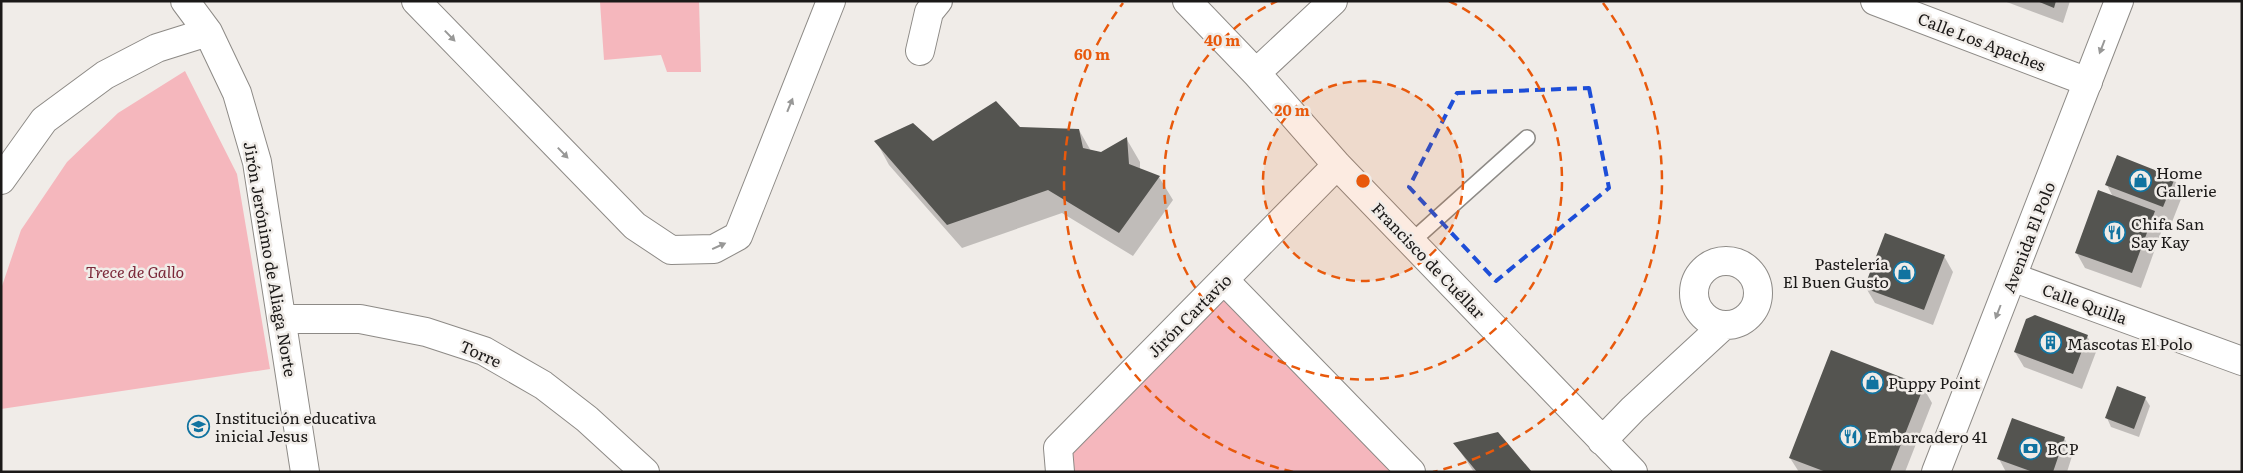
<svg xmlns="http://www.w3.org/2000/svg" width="2243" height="473" viewBox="0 0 2243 473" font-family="Literata,serif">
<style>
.green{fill:#f5b7bd}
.shadow{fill:#0003}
.building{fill:#545450}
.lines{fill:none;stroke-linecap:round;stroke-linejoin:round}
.service-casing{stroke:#8d8a86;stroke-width:18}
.minor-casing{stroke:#8d8a86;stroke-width:30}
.secondary-casing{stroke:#8d8a86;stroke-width:30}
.service{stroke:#fff;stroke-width:15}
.minor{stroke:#fff;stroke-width:28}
.secondary{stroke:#fff;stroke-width:28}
.oneway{fill:#989897}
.marked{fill:none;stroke:#1d4ed8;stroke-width:4;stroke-dasharray:10 6;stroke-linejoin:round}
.ring{fill:none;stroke:#e8590c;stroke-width:2.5;stroke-dasharray:9 6}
.labels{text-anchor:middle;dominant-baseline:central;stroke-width:5;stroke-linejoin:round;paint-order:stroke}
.street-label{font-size:16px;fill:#1b1918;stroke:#f0ece8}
.poi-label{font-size:16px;fill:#1b1918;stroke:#f0ece8;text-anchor:start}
.park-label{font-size:16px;font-style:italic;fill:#7b2839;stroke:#f0ece8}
.centre{fill:#e8590c;stroke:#f0ece8;stroke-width:2.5}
.ring-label{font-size:15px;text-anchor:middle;font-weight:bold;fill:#e8590c;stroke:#f0ece8;stroke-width:5;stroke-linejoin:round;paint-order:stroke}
</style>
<rect width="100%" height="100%" fill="#f0ece8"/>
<path class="green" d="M588,1H699L701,72H667L661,55L604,60L600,2Z
M185,71L237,174L270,369L1,409V289L21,230L67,162L118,113Z
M1224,280L1411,472H1060L1058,448Z"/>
<path class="shadow" d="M2004,1H2070L2063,23Z
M1020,128L1079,130L1091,151L1101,154L1126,138L1140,162V170L1159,177L1173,200L1133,256L1062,213L962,248L889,165L876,141L933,142Z
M2174,179L2183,194L2172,222L2157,217L2163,227L2141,288L2085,268L2076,252L2113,197L2107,185Z
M1944,256L1953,272L1933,325L1875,303L1866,288Z
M2087,336L2096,352L2082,389L2024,367L2015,352Z
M1923,387L1932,403L1905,472H1799L1790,458Z
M2145,398L2150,406L2139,437L2111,427L2107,418Z
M2064,438L2073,453L2067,472H2006L1999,459Z
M1455,444L1530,472H1474Z"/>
<path class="building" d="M2037,1H2056L2054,8Z
M996,101L1020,127L1079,129L1083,148L1101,152L1127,137L1129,164L1160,176L1119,233L1048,190L947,225L874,141L913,123L933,141Z
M2117,155L2175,178L2163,207L2105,185Z
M2098,190L2155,211L2132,273L2075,253Z
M1885,233L1945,255L1924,310L1864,288Z
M2035,315L2088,335L2073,374L2014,352L2026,319Z
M1831,350L1924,386L1890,472H1826L1789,458Z
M2117,386L2146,397L2134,429L2105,418Z
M2012,418L2065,437L2053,472H2033L1997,459Z
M1498,432L1532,472H1477L1453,443Z"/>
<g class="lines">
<defs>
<path id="service" d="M1411,242L1527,138"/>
<path id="minor" d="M185,1L208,32L237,93L257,162L305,472
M416,1L635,226L671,250L714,249L738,236L831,1
M1187,1L1256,73L1337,165L1633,472
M1875,1L2088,82
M920,51L929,12L938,1
M1256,73L1333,1
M1,180L44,120L105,75L157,48L208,32
M1694 293a32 32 0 1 1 64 0a32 32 0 1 1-64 0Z
M2012,277L2242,361
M1224,280L1411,472
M283,319H360L426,332L484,351L543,385L587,419L645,472
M1602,441L1633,409L1724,325
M1060,472L1058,448L1337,165"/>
<path id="secondary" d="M1936,472L2119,1"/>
</defs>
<use href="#service" class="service-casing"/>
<use href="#minor" class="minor-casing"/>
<use href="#secondary" class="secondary-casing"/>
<use href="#service" class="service"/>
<use href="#minor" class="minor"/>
<use href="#secondary" class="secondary"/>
</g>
<defs><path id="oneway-solid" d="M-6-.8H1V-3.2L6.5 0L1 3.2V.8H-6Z" transform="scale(1.25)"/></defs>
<g class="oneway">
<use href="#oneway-solid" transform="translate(450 36) rotate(46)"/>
<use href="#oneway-solid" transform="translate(2102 47) rotate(111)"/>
<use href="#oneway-solid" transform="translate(790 105) rotate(-68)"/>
<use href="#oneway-solid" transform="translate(563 153) rotate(46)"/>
<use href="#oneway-solid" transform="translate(719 246) rotate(-24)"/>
<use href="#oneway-solid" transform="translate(1998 312) rotate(111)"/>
</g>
<path class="marked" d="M1589,88L1609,188L1496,281L1409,187L1457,93Z"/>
<circle cx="1363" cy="181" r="100" fill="#e8590c" fill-opacity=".12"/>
<g class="ring">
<circle cx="1363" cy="181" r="100"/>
<path d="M1449 1A199 199 0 1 1 1277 1"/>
<path d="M1293 472A299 299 0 0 1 1123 3M1603 3A299 299 0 0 1 1433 472"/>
</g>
<defs>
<symbol id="shop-ring" viewBox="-11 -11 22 22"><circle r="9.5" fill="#f0ece8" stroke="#1173a0" stroke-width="1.5"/><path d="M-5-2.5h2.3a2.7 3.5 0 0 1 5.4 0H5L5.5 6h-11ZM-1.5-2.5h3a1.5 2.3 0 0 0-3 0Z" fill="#1173a0"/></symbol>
<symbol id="restaurant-ring" viewBox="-11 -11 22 22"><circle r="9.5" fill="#f0ece8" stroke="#1173a0" stroke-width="1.5"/><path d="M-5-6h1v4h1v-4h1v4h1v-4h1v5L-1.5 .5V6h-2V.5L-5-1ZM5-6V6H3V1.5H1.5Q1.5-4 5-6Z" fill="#1173a0"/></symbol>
<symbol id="building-ring" viewBox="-11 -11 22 22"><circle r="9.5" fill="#f0ece8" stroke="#1173a0" stroke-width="1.5"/><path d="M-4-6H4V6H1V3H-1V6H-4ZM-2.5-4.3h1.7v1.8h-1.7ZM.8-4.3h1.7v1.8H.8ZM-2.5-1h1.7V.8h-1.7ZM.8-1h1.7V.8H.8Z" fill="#1173a0"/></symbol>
<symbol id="school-ring" viewBox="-11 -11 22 22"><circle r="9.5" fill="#f0ece8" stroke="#1173a0" stroke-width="1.5"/><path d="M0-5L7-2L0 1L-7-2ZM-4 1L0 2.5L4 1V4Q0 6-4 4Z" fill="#1173a0"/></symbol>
<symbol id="bank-ring" viewBox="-11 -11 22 22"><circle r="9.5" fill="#f0ece8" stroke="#1173a0" stroke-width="1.5"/><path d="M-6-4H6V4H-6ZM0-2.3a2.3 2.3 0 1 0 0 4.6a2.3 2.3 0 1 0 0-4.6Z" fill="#1173a0"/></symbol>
</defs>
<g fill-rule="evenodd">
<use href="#shop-ring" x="2128" y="168" width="25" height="25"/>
<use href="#restaurant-ring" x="2102" y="220" width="25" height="25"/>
<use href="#shop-ring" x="1892" y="260" width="25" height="25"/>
<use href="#building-ring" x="2038" y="330" width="25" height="25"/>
<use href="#shop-ring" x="1860" y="370" width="25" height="25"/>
<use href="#school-ring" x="186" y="414" width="25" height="25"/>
<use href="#restaurant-ring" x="1838" y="424" width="25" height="25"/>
<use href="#bank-ring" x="2018" y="436" width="25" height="25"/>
</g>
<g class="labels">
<g class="street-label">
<text transform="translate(1982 41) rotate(21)">Calle Los Apaches</text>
<text transform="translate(2028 237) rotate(-69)">Avenida El Polo</text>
<text transform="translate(271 259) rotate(80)">Jirón Jerónimo de Aliaga Norte</text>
<text transform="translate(1429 260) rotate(46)">Francisco de Cuéllar</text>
<text transform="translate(2085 303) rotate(20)">Calle Quilla</text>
<text transform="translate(1189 315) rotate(-45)">Jirón Cartavio</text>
<text transform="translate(481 353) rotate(24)">Torre</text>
</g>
<g class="poi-label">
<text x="2156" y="172">Home<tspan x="2156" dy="18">Gallerie</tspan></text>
<text x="2131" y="223">Chifa San<tspan x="2131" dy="18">Say Kay</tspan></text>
<text x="1889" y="263" text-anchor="end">Pastelería<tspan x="1889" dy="18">El Buen Gusto</tspan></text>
<text x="2067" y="343">Mascotas El Polo</text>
<text x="1888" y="382">Puppy Point</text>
<text x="215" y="417">Institución educativa<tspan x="215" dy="18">inicial Jesus</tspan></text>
<text x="1867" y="436">Embarcadero 41</text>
<text x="2047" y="448">BCP</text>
</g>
<g class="park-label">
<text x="135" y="271">Trece de Gallo</text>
</g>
</g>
<circle cx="1363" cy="181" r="8" class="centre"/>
<g class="ring-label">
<text x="1222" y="46">40 m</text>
<text x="1092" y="60">60 m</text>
<text x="1292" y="116">20 m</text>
</g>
<rect width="2243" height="473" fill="none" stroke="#1b1918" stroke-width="5"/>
</svg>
